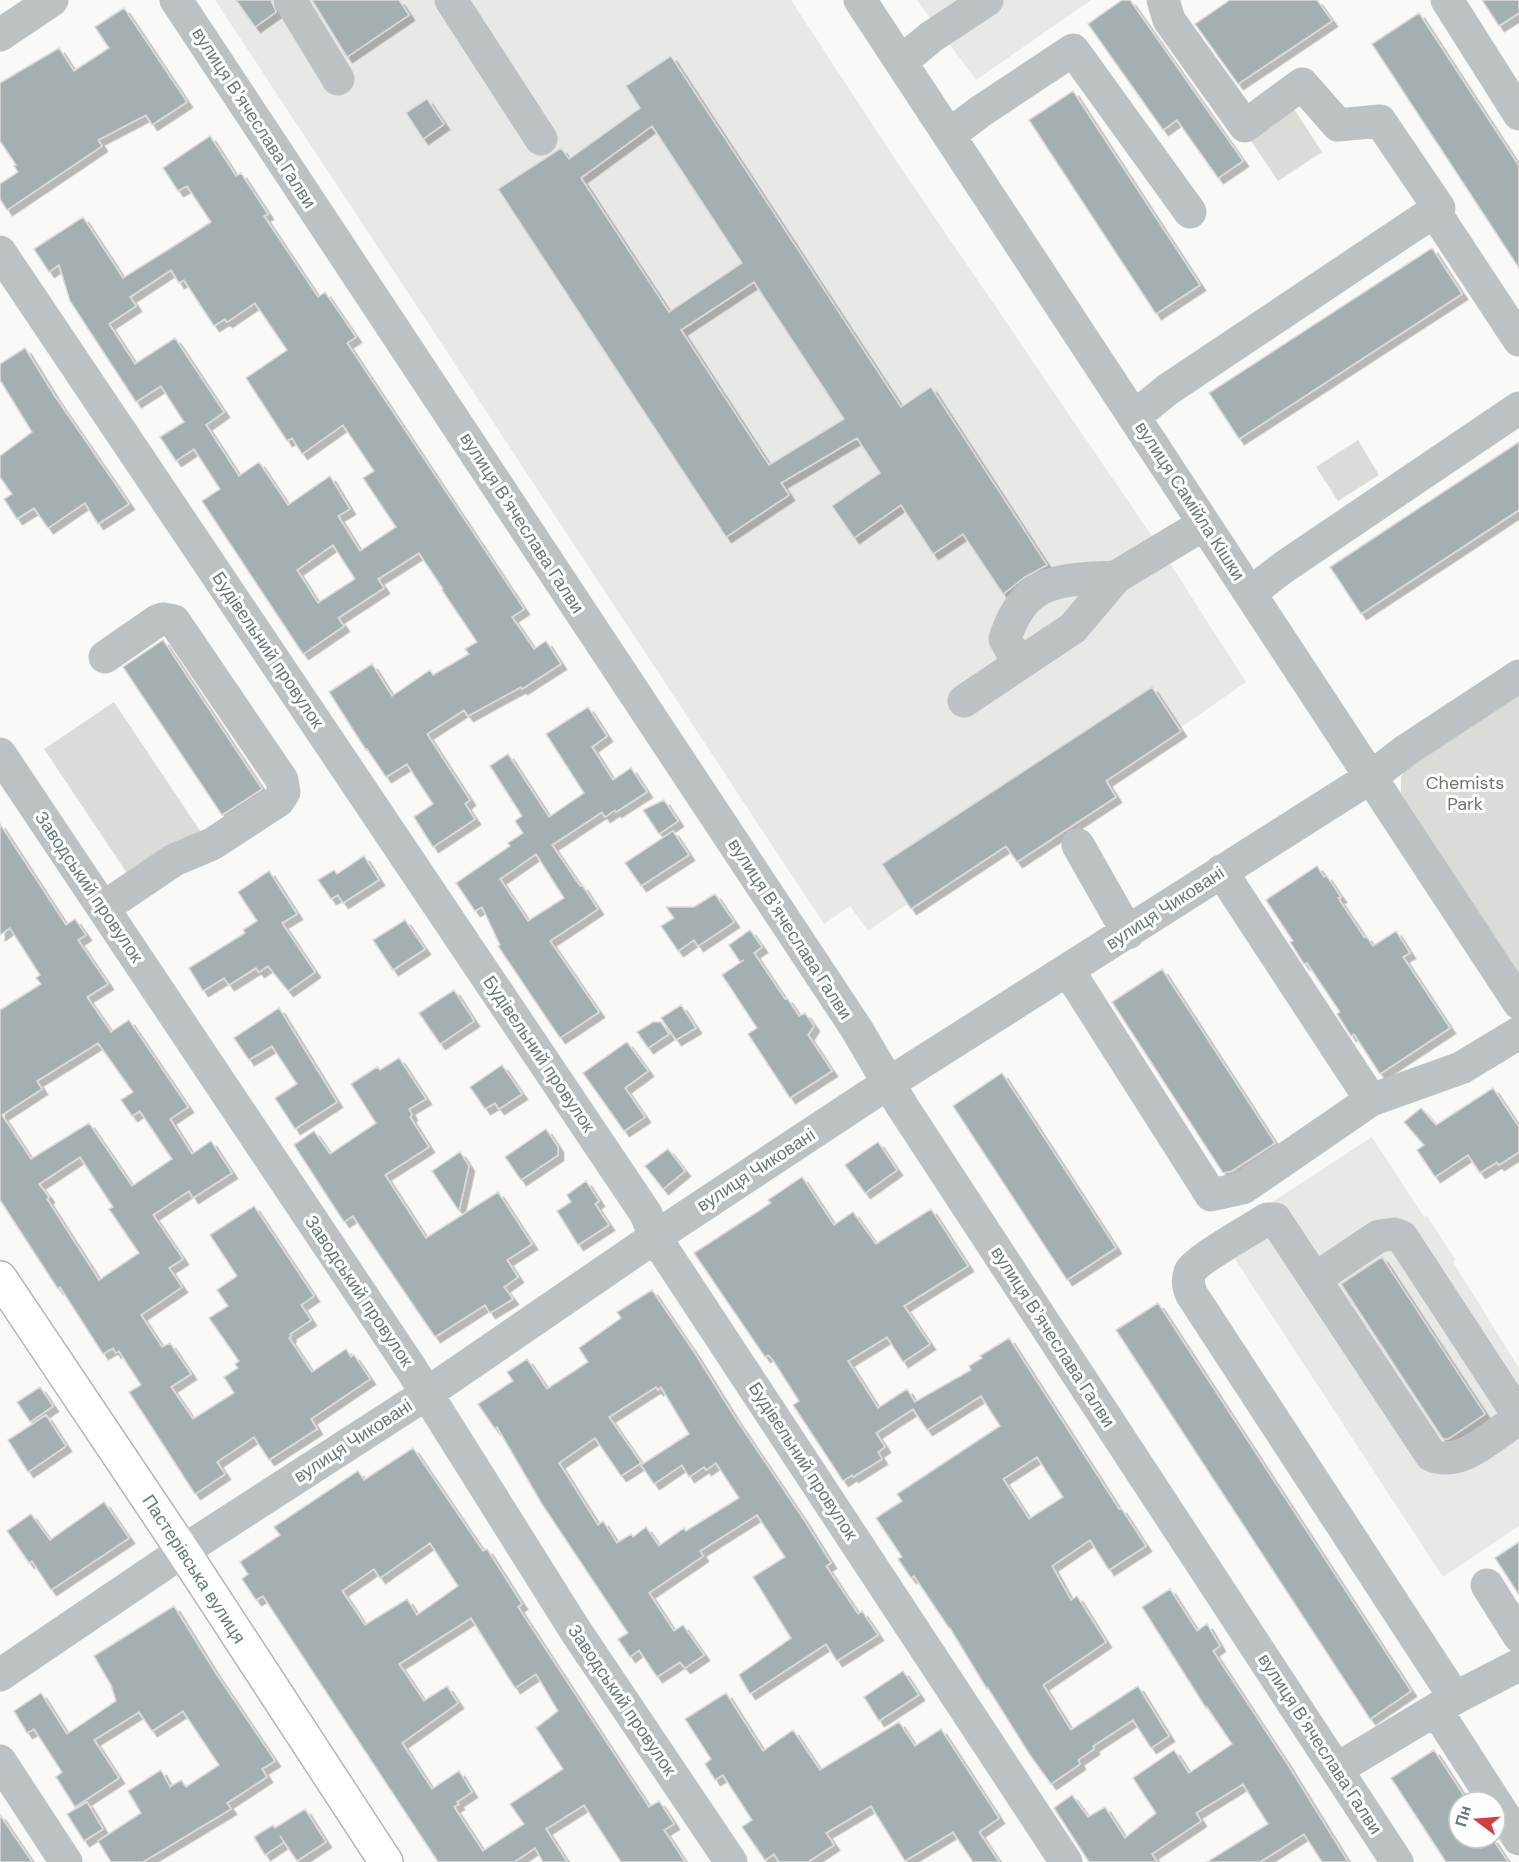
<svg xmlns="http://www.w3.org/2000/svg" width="1519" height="1862" viewBox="0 0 1519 1862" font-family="'DM Sans',sans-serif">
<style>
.built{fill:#e7e9e7}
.green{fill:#daddd7}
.building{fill:#a4afb2;stroke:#dbdad9;stroke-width:1.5;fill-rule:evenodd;filter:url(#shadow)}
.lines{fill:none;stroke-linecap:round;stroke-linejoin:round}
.major-casing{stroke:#b0b7b9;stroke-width:36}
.minor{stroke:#bcc2c4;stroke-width:33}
.major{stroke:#fff;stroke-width:33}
.labels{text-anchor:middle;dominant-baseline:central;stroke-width:6;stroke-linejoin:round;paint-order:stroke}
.street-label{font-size:18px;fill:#667a7f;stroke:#fff}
.park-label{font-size:18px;fill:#6d7866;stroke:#fff}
</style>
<defs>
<filter id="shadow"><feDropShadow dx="5.5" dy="5.5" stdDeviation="0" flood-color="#0004"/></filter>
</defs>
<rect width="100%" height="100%" fill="#f9f9f7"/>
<path class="built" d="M215,0H791L897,162L1162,551L1246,682L1180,728L1181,732L1106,781L1116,797L1017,862L1006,847L911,909L907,904L868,931L850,906L824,924Z
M917,0H1091L976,80Z
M1372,1137L1424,1217L1427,1216L1455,1259L1453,1262L1519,1368V1526L1443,1577L1220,1236Z"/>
<path class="green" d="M1294,109L1322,152L1278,181L1249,138Z
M1358,440L1379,475L1338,501L1316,467Z
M1519,693V975L1401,793V777L1406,769Z
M114,702L201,832L131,879L44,749Z"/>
<path class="building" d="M236,0H271L276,12L255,27Z
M312,0H399L409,15L347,57Z
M1122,0H1130L1243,161L1218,178L1177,120L1163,130L1088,24Z
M1230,0H1317L1332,21L1238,84L1195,24Z
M1482,0H1519V13L1499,26Z
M124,8L187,102L152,125L146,115L98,140L102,146L7,210L0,199V184L18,172L14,166L16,165L0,141V83L59,48L74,71L109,48L95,27Z
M1419,13L1519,166V268L1372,44Z
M671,56L901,407L931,387L1047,565L1025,577L1003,594L963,534L933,554L901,505L854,538L832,506L880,473L857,438L781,483L789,495L726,537L498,189L561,148L569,159L640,108L626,86ZM652,126L742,263L669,312L581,178ZM754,282L844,419L769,465L681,330Z
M1073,91L1200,285L1156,314L1029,120Z
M427,99L444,124L423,139L406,113Z
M210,136L236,176L241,173L268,214L264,216L318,297L325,292L356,337L347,343L524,609L512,617L534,649L546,641L561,664L522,689L521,687L468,716L464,710L427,734L470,800L465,804L475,819L433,847L414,817L433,804L407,764L386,777L367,749L366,750L329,692L372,664L392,696L430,670L433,675L469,654L465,649L477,642L442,590L443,589L419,553L378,579L384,588L338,618L344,626L303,654L202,501L220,489L194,449L176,461L160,437L184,422L161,386L136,402L70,301L59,265L49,272L34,249L83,217L123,278L174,246L211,222L187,186L178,191L163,168ZM171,270L179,283L184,280L214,326L225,319L227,322L255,303L287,350L246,378L287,441L292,438L302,454L343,425L374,471L363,478L396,527L360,551L338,516L350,509L330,476L288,505L259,462L239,476L206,425L224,412L175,338L135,364L109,324L136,306L130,297ZM333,545L355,579L318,603L297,570Z
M1432,248L1462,294L1239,439L1209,393Z
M25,348L54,395L129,504L98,524L85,503L48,528L34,508L17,519L4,499L12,494L0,477V456L32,432L0,380V364Z
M1519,442V510L1361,614L1330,567Z
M163,640L262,789L222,815L123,667Z
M1152,687L1181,731L1106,781L1116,797L1017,862L1006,846L911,909L882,864Z
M588,707L607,736L592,747L613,780L631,768L647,792L616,812L615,810L605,817L602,812L552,845L580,886L582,885L598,909L550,941L599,1012L560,1038L498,946L500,945L482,907L475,911L456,883L510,846L508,843L523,833L515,821L522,816L490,766L508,754L549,817L584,793L546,734ZM536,854L564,898L528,921L500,879Z
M664,800L678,821L659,834L643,810Z
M0,824L66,925L75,919L86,935L78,940L108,984L87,997L111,1032L129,1020L188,1107L170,1119L192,1154L211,1141L232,1173L193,1198L189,1191L153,1215L183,1259L169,1268L182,1287L141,1315L162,1347L170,1343L191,1374L171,1387L193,1419L234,1393L224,1377L238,1368L235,1364L239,1361L209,1318L228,1306L217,1290L237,1276L210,1235L254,1206L314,1296L301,1305L311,1320L290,1334L291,1336L289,1338L312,1372L346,1349L351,1357L354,1355L370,1379L311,1419L317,1429L269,1460L254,1437L217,1462L225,1474L195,1494L129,1392L141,1385L119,1351L116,1353L113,1348L103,1354L60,1287L58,1289L0,1200V1010L41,984L36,978L40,975L10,928L0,935ZM98,1043L133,1092L121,1100L132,1116L140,1111L172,1159L132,1186L89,1123L31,1159L2,1115L42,1089L37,1081ZM80,1157L113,1207L109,1209L139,1253L99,1280L47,1199L49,1197L39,1184Z
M673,831L689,855L641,886L625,863Z
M364,856L379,880L343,903L338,895L331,899L318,880L334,870L337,874Z
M1317,866L1324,877L1326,875L1341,897L1338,898L1364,937L1366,936L1373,946L1396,931L1410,953L1403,957L1450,1028L1380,1074L1354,1034L1351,1036L1337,1014L1340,1012L1307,963L1304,964L1290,942L1293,941L1266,900Z
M269,871L297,914L282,923L315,972L288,991L268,966L259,972L256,968L229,985L224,978L203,991L189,968L245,933L243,930L257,921L238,892Z
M715,894L734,922L698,946L694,940L678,951L661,926L674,918L666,907H694Z
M405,920L425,949L393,970L373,940Z
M750,930L762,947L754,953L785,999L787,998L799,1016L805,1013L814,1026L808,1035L832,1071L790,1098L748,1034L757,1028L722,975L744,960L740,962L729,945Z
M1162,969L1275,1143L1232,1171L1223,1173L1112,1002Z
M454,990L474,1021L440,1044L419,1013Z
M681,1005L696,1028L676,1040L661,1018Z
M279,1008L337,1102L295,1129L275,1098L297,1084L272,1046L249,1060L234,1038Z
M653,1022H661L669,1034L648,1048L637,1032Z
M627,1042L648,1071L625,1088L645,1117L624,1131L583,1073Z
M399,1058L426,1099L409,1109L412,1115L410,1117L429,1147L385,1175L426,1238L498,1192L532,1244L507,1260L518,1277L504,1287L513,1299L490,1313L485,1305L435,1337L353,1216L344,1222L294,1145L314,1131L330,1154L376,1123L351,1084L377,1067L380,1070Z
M502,1065L522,1094L499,1109L495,1103L485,1109L470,1087Z
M1002,1073L1116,1248L1067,1280L953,1106Z
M1493,1088L1519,1127V1152L1499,1165L1497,1162L1480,1173L1468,1155L1435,1177L1417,1150L1424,1145L1404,1122L1421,1108L1436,1125Z
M546,1129L558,1147V1155L521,1180L505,1157Z
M878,1142L897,1170L865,1193L845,1165Z
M668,1149L685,1171L663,1189L645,1166Z
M460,1152L469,1166L459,1211L432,1171Z
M802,1177L834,1225L853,1212L876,1244L931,1209L968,1266L904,1306L930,1344L903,1362L887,1337L848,1361L878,1408L907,1389L915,1402L971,1370L969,1366L982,1358L980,1356L1009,1338L1119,1509L1121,1508L1146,1546L1109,1570L1090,1540L1052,1566L1071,1600L1077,1596L1106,1642L1043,1685L1071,1730L1138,1686L1169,1736L1151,1748L1133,1720L1093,1746L1094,1749L1078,1760L1080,1764L1051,1784L1030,1755L988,1688L987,1689L950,1628H949L914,1576L911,1578L898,1559L902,1557L876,1518L902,1501L897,1494L1000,1426L981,1396L927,1430L913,1409L876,1433L885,1447L878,1452L882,1459L853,1477L852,1475L843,1481L793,1405L799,1401L773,1360L768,1355L765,1357L694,1253L771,1203L768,1200ZM1037,1457L1063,1497L1029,1519L1003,1479Z
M586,1181L599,1201L595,1204L609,1225L578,1245L557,1211L571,1202L567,1195Z
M1382,1257L1485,1414L1448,1439H1443L1341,1284Z
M652,1290L696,1355L734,1416L806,1523L831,1563L826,1566L858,1614L862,1611L878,1635L837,1661L826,1644L750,1694L739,1675L791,1638L753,1577L785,1557L757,1515L700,1551L703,1556L649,1593L674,1631L683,1625L704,1655L685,1668L680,1662L657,1677L639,1650L630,1657L618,1639L628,1633L542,1504L497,1427L495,1429L478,1404L513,1381L507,1372L527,1359L547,1389L588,1362L579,1348L621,1318L617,1312ZM656,1387L658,1390L661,1387L689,1434L641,1465L654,1484L682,1465L689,1477L704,1467L706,1470L716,1463L739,1498L686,1531L684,1528L659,1546L646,1527L633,1537L631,1534L617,1543L603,1521L598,1525L559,1463L595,1438L621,1476L641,1463L609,1417Z
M1158,1303L1411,1691L1370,1719L1116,1330Z
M40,1387L53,1406L30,1422L17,1402Z
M46,1415L66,1446L28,1472L8,1440Z
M413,1448L483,1551L487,1549L522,1604L518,1607L649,1807L659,1801L667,1813L674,1824L664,1830L685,1862H621L584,1805L546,1829L567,1862H543L535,1848L514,1862H438L263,1596L256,1600L242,1579L248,1574L240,1562L280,1535L274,1527L358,1471L364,1480ZM430,1543L458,1586L417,1615L407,1599L365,1625L342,1591L374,1569L380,1578ZM471,1618L515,1688L536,1674L558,1711L536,1728L563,1769L510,1804L524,1824L483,1851L454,1807L459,1804L457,1802L472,1792L459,1771L432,1789L402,1743L458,1703L447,1686L424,1701L399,1664Z
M104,1502L129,1538L51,1590L32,1561L29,1563L7,1531L31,1514L50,1540Z
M1519,1542V1595L1495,1558Z
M1170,1589L1197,1631L1207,1624L1220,1646L1213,1651L1286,1762L1348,1862H1322L1304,1834L1260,1862H1207L1268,1824L1243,1784L1196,1813L1201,1821L1152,1854L1157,1862H1089L1054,1808L1072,1795L1088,1817L1105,1807L1125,1838L1156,1813L1133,1778L1174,1750L1189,1773L1232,1744L1207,1707L1206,1708L1142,1607Z
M174,1606L215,1672L275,1761L262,1769L267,1777L227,1803L231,1809L143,1862H111L98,1841L141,1813L128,1791L161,1770L170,1787L181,1780L186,1787L219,1765L183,1711L152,1731L139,1712L94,1740L119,1778L75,1807L56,1777L62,1772L34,1729L27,1733L14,1711L41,1693L67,1734L116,1701L111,1685L94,1656Z
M903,1671L919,1695L879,1721L864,1697Z
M726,1693L763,1751L793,1730L820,1770L899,1722L915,1746L941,1729L999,1818L979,1832L999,1862H973L953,1832L905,1861L871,1806L826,1833L834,1845L808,1862H779L774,1854L765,1860L742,1827L752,1820L723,1775L715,1780L705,1764L711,1759L685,1719Z
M1434,1750L1468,1802H1459V1838H1492L1508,1862H1446L1391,1778Z
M87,1802L103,1829L84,1841L67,1814Z
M305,1809L326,1842L297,1861L280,1836L284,1842L265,1855L254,1837L273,1825L275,1828Z
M0,1815L32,1862H0Z"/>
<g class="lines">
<defs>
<path id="major" d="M0,1278L183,1551L386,1862"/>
</defs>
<use href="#major" class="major-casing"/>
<path class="minor" d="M176,0L856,1028L902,1106L1397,1862
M290,0L338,79
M451,0L541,139
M860,0L1519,1003
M1447,0L1519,114
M0,35L52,0
M901,62L931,37L987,0
M949,135L981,111L1073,50L1190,212
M1434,211L1519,340
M0,252L646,1214L655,1237L1066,1862
M1134,417L1167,390L1439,208L1380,121L1338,125L1302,84L1245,126L1169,20L1163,0
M1250,593L1284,567L1519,408
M1019,664L1005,639C1024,577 1061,580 1116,577
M964,701L1073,628L1116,577L1204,524
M0,754L410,1367L575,1630L731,1862
M1078,845L1128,933
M1221,871L1371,1100
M103,908L174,860L212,844L278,801L284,792L282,780L174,621L163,619L157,621L105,657
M1068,970L1211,1195L1243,1188L1371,1100L1461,1068L1519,1033
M1315,1279L1379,1236L1394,1234L1402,1237L1515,1410L1512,1422L1508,1426C1487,1440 1459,1467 1431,1455L1275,1219H1267C1252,1229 1197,1259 1190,1272C1187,1280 1188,1287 1192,1295L1455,1698
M1487,1585L1519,1636
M0,1675L183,1551L426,1394L655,1237L867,1097L1371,777L1405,751L1519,676
M1436,1710L1519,1839
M0,1761L66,1862
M1337,1769L1455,1698L1519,1665"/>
<use href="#major" class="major"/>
</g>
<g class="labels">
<g class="street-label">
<text transform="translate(254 118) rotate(57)">вулиця Вʼячеслава Галви</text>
<text transform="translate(1190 501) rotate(57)">вулиця Самійла Кішки</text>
<text transform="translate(522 523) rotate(57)">вулиця Вʼячеслава Галви</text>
<text transform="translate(268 650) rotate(56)">Будівельний провулок</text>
<text transform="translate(89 887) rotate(56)">Заводський провулок</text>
<text transform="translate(1165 908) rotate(-33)">вулиця Чиковані</text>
<text transform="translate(790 929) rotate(57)">вулиця Вʼячеслава Галви</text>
<text transform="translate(539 1054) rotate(56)">Будівельний провулок</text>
<text transform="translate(756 1170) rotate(-33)">вулиця Чиковані</text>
<text transform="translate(359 1291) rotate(56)">Заводський провулок</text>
<text transform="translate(1053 1337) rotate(57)">вулиця Вʼячеслава Галви</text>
<text transform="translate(353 1441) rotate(-33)">вулиця Чиковані</text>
<text transform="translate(803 1461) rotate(57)">Будівельний провулок</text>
<text transform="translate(194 1569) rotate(57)">Пастерівська вулиця</text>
<text transform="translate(622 1700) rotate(56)">Заводський провулок</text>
<text transform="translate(1320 1744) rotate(57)">вулиця Вʼячеслава Галви</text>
</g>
<g class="park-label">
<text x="1465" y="783">Chemists<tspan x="1465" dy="21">Park</tspan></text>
</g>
</g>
<g transform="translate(1477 1820) rotate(286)"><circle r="28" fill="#ffffff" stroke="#c2cacc" stroke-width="1.5"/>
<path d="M0-4.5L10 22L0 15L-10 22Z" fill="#d13f3f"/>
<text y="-9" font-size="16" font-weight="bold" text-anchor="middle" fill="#667a7f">Пн</text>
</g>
</svg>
